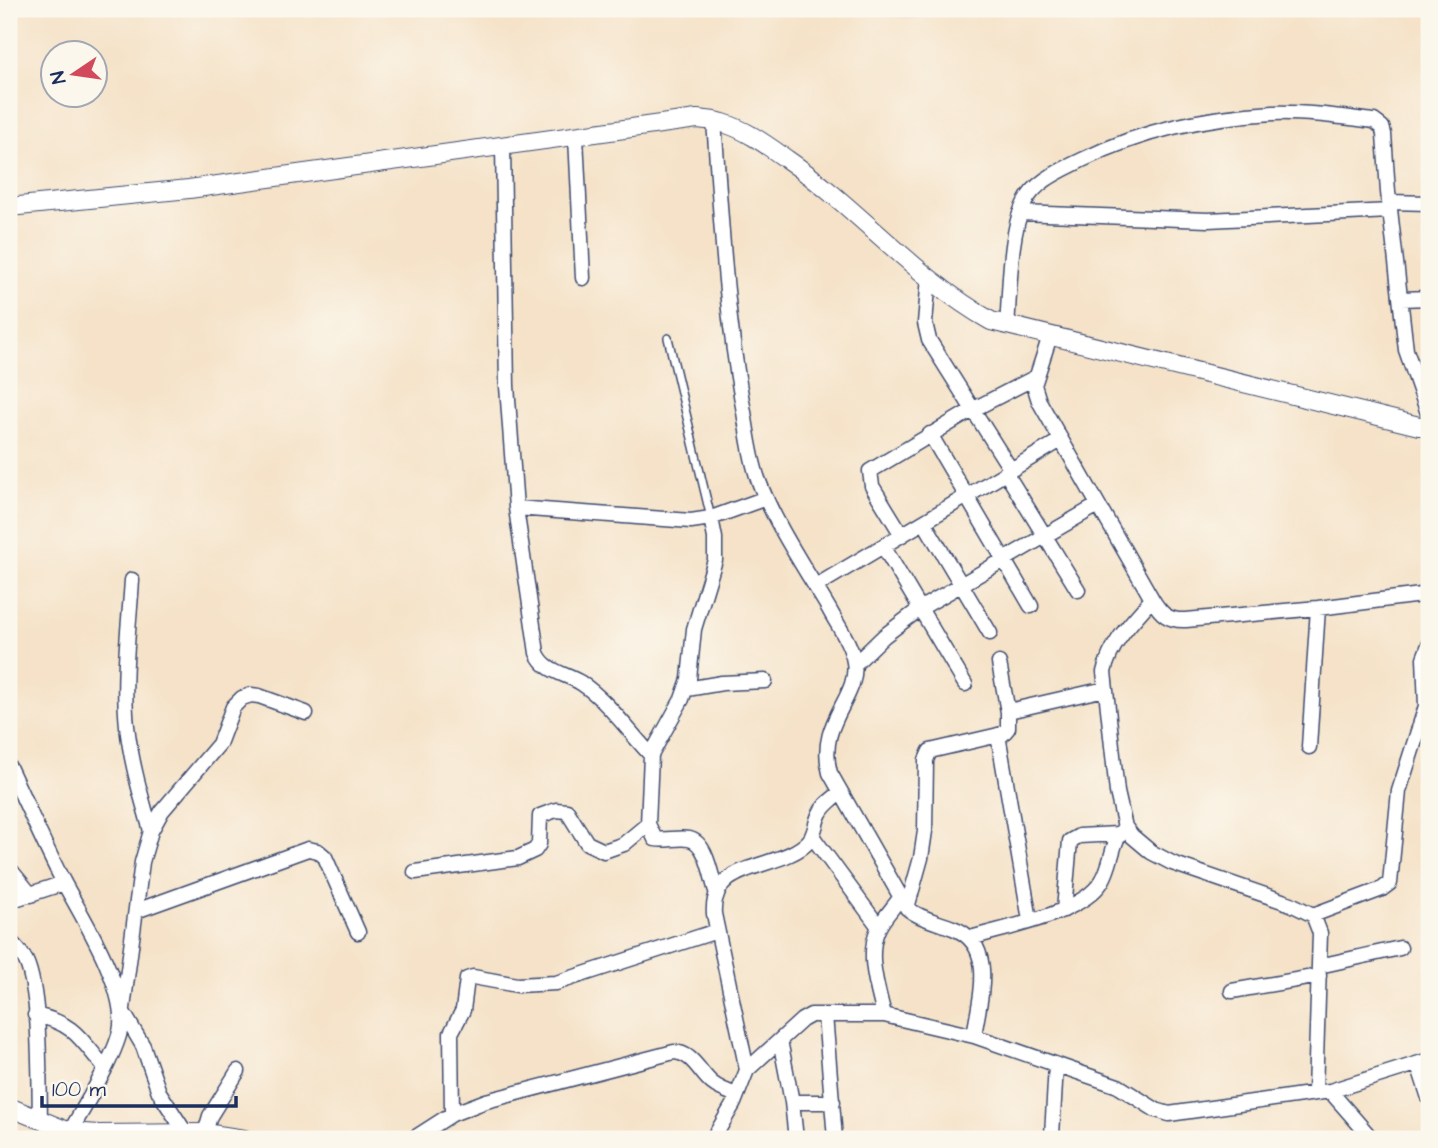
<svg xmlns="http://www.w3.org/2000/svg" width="1438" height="1148" viewBox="0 0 1438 1148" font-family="'Architects Daughter',sans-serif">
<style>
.water{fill:url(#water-ripples);stroke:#4e72a6;stroke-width:2}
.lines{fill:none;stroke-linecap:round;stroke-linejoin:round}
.service-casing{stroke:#3c4a6e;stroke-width:10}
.minor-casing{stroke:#3c4a6e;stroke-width:17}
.tertiary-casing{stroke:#3c4a6e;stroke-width:20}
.service{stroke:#fff;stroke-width:7}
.minor{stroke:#fff;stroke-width:14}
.tertiary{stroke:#fff;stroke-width:18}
</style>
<defs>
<pattern id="water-ripples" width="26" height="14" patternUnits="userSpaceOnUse" patternTransform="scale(1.75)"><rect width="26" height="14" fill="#82b4ee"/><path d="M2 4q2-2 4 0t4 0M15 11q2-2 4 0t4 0" fill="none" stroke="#6a93c4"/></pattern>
</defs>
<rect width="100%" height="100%" fill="#fbf7ec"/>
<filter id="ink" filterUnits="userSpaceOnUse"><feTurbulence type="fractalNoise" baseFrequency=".0143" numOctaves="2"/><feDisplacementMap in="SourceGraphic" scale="14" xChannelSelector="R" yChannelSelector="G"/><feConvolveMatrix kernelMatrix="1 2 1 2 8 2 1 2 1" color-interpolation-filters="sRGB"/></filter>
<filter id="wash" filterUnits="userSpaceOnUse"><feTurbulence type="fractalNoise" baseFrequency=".00686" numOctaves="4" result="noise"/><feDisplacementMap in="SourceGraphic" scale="28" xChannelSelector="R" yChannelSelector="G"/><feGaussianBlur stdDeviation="1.57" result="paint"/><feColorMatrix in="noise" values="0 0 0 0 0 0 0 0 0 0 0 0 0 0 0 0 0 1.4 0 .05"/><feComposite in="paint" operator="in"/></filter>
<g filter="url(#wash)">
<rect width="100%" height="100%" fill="#f5e2c8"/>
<path class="water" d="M826,9H960L914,16Z"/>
</g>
<g filter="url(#ink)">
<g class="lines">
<defs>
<path id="service" d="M668,338L711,518"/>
<path id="minor" d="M714,121C721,214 725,308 742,401C747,426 749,454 758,479C773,521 806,570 829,609C838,626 851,643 854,662C860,698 816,722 830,773L907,908C920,919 938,922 953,928C998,945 979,1000 974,1036
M576,137L583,278
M503,147L507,386L516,508L537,653C545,672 565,673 581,683C608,701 629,732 651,755
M1389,202L1429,203
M1020,213L1208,220L1390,211
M929,277L925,323L929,340L1011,470
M1401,299L1429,298
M1007,326C1010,292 1009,234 1024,204C1035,181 1060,171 1082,160C1143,130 1204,117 1273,113C1306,112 1341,117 1374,121L1382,127L1384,134L1388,192L1406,350L1429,416
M1050,336L1034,385L1039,401L1152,599C1161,614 1168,621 1186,620L1318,608L1429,594
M930,434L1031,606
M1006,473L1078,590
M516,508L691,521L711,518L766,498
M711,518L715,538V560L694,629L689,679L682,699L651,755L648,824L655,839C666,841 678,837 689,839C707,842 711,877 716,891
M924,522L990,633
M902,535L872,486L870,471L974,409L1036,377
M883,546L965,684
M132,580C129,627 122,678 127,726C131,762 141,796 151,831
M816,586L1061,440
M1152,599C1132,622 1111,642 1104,672L1117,792L1125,827L1132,836L1151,852L1172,863L1291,904L1313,915L1320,933L1315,1093
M999,663L1008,712
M855,664L884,636L921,608L1098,505
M687,689L722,683L765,681
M998,735L1030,920
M1309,747L1318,608
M9,767C27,805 44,845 64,883C83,918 125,985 121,1026C118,1052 84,1107 70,1132
M812,836L879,927
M9,868L31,895
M415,872L518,858L535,850L539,844L540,816L556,810L567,811L587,843L604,851L624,844L648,824
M9,901L64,883
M907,908L921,858L925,831L926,760L930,751L1003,734L1008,728V712L1013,710L1105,689
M1064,910L1070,841L1079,836L1118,834
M136,911L308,849L318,851L325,857L358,932
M1313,915L1382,889L1390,883L1399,791L1426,706L1424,658L1429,645
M971,938C1007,927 1082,914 1102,881C1113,863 1111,841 1125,827
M9,940C15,946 22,953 26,961C41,994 39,1081 40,1120
M1319,966L1400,948
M1232,991L1319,976
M123,1012L143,1046L159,1092L185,1132
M35,1015C74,1023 80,1038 104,1067
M825,1015L835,1139
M884,1015C878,989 866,955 878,929C883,918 893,908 900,898
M121,1024L142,862L151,831L162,811L219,744L233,707L242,698L251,695L259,696L306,713
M780,1040L792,1102L796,1139
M1418,1064L1429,1098
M747,1070L714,914C710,859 782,871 809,841C815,834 815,824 819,815C823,805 833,799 841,792
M1330,1091L1372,1139
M792,1102H833
M452,1114L451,1033L463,1010L467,979L473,977L517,985L556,983L717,931
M205,1133L210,1116L238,1071
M1052,1135L1056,1065
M413,1139L452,1114L486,1101L674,1052C693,1053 699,1072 712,1083C719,1089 728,1092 737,1095
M713,1139L734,1103L747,1070L802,1020L811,1015H884L974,1036L1118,1086L1156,1110L1169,1114L1330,1091L1429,1060"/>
<path id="tertiary" d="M9,207L189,189L697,119C705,120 715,120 723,123C747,130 768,146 788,160C859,209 915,278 991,321L1419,426H1429
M9,1107L70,1132L99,1134L205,1133L244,1139"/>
</defs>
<use href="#service" class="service-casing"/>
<use href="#minor" class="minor-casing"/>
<use href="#tertiary" class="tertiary-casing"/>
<use href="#service" class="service"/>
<use href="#minor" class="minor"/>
<use href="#tertiary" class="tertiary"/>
</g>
</g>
<rect width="1438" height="1148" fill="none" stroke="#fbf7ec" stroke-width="35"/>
<g transform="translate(74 74) rotate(257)"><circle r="33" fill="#fbf7ec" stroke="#a1a7b3" stroke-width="2"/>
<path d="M0-5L12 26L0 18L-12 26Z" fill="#d1495b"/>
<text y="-10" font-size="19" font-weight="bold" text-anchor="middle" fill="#1b2f5e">N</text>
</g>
<path d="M42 1096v10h194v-10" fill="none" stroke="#1b2f5e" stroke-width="3.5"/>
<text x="52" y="1096" font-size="21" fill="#1b2f5e" stroke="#fbf7ec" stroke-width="5" paint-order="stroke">100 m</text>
</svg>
